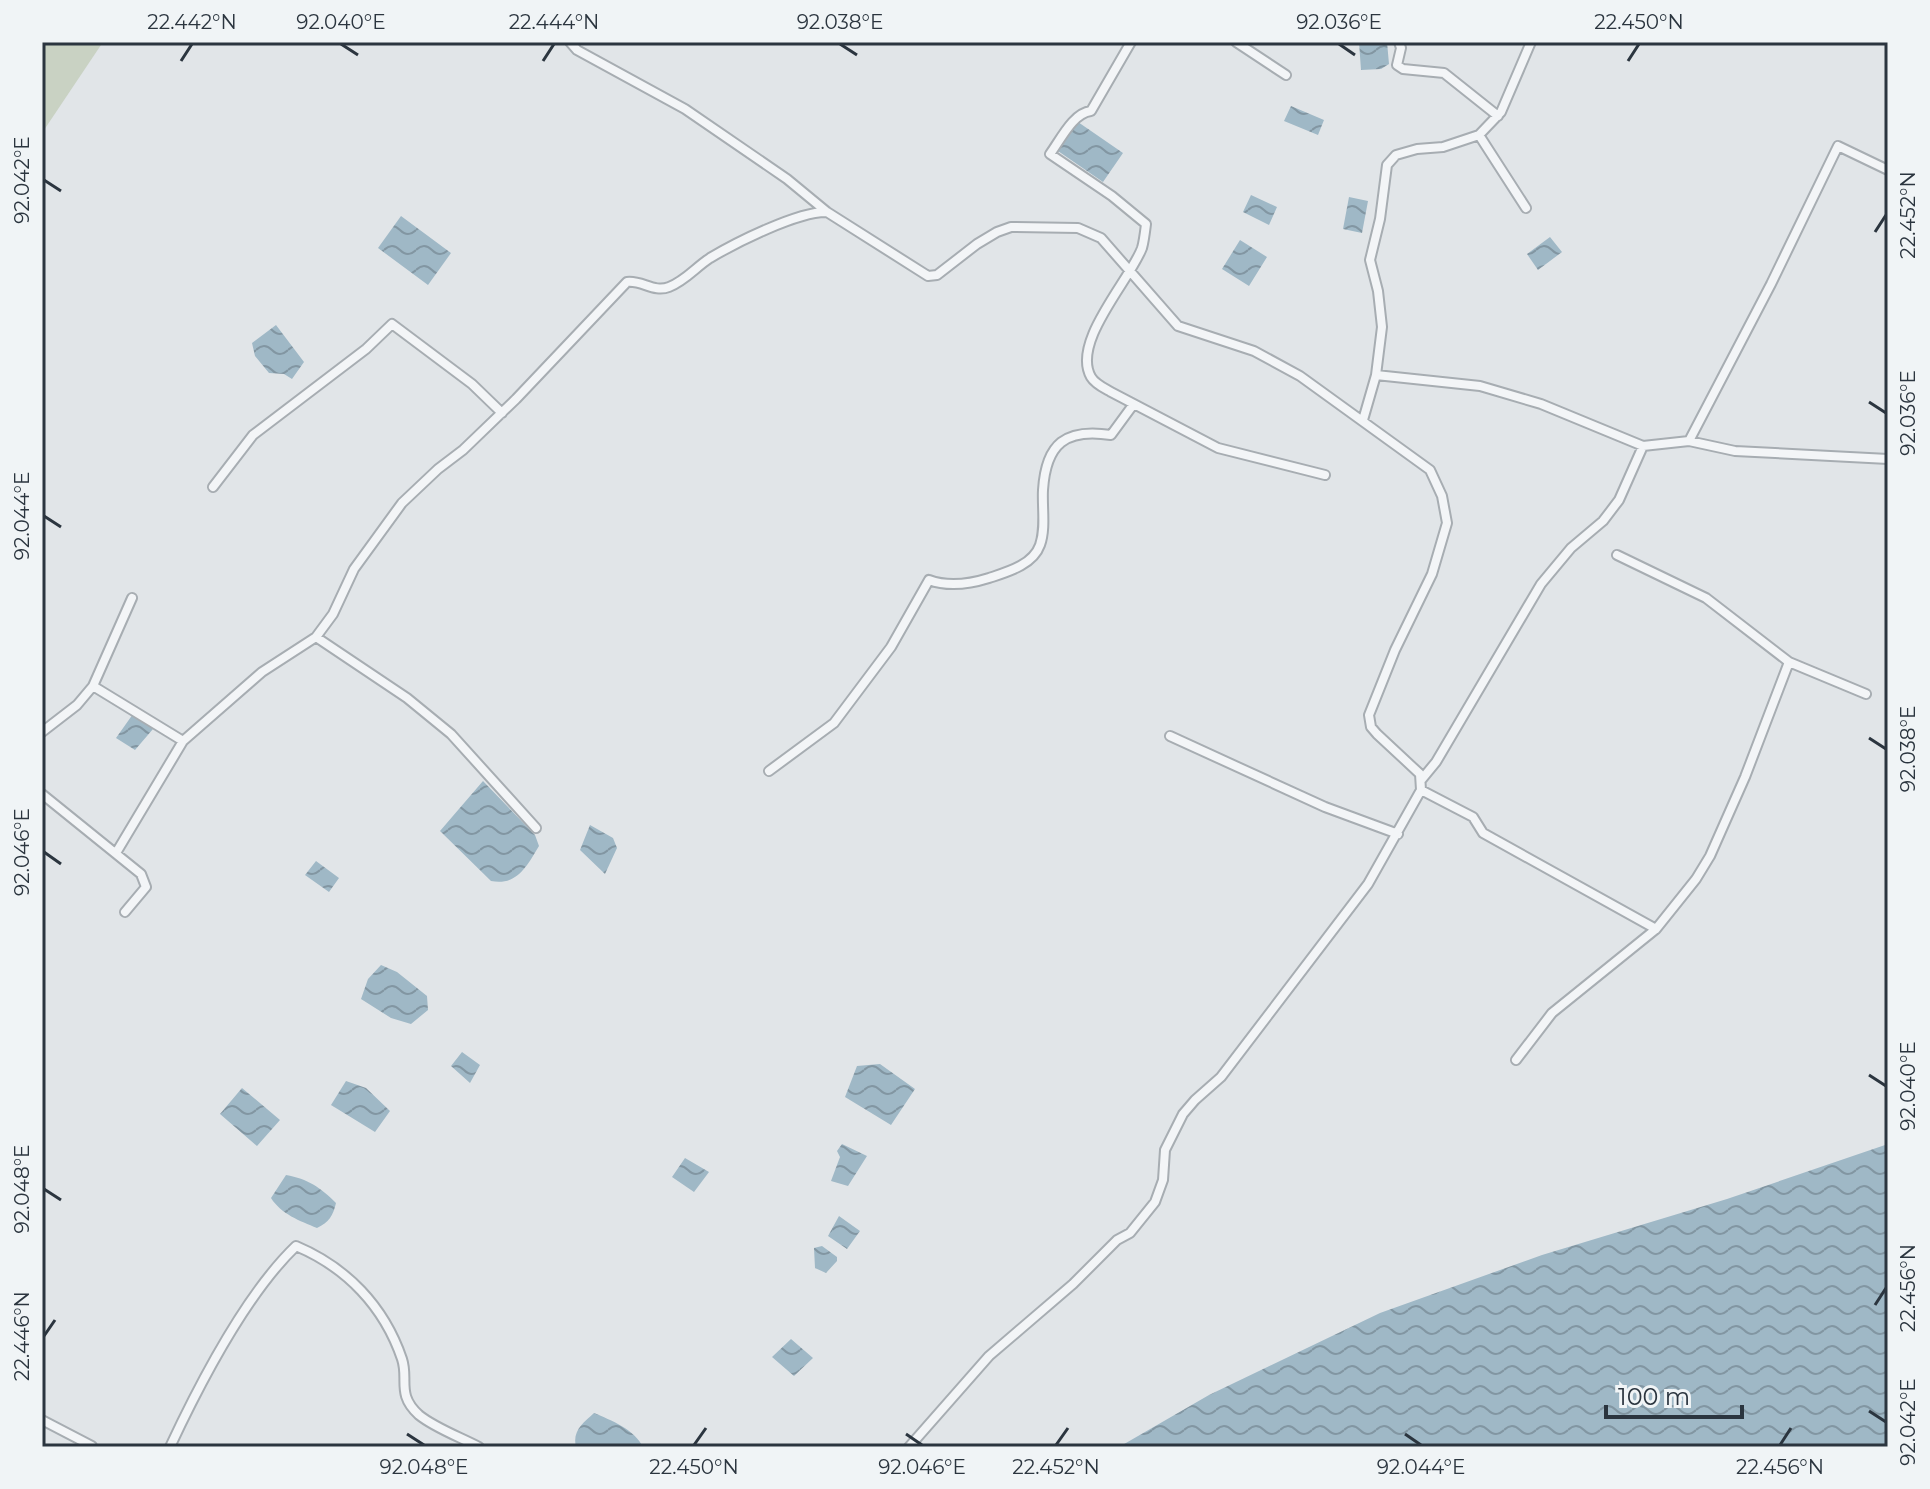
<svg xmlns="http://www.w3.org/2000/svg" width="1930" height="1489" viewBox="0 0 1930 1489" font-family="Montserrat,sans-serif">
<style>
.green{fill:#c9d2c3}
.water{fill:url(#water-waves)}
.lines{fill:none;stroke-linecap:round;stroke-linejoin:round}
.minor-casing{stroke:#a7adb2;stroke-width:12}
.minor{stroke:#f3f5f7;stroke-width:8}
.ticks{fill:none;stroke:#2b353f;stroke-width:3}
.neatline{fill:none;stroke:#2b353f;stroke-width:3}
.ticks-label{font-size:20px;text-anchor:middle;fill:#2b353f}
</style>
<defs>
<pattern id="water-waves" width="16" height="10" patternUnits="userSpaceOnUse" patternTransform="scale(2)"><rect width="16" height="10" fill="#9fb8c6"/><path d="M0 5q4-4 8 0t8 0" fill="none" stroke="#8296a2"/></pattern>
</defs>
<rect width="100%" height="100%" fill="#e1e5e8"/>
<path class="green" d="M42,42H103L42,133Z"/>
<path class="water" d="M1359,42H1387L1389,64L1381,69L1361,70Z
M1291,106L1324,120L1318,135L1284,121Z
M1078,122L1123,153L1103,182L1058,151Z
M1251,195L1277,207L1269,225L1243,212Z
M1349,197L1368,201L1362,233L1343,229Z
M401,216L451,253L428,285L378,248Z
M1550,237L1562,252L1538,270L1527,254Z
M1240,240L1267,257L1249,286L1222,269Z
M276,325L304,362L292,379L284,374L269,373L255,356L252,343Z
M133,714L153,729L135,750L116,738Z
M483,781L535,835L539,846C527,866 517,886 491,881L440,831Z
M590,825L613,838L617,848L605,874L580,850Z
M316,861L339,878L329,892L305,875Z
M381,965L397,972L427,996L428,1010L411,1024L391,1018L361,999L368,979Z
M462,1052L480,1065L470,1083L451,1066Z
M880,1064L915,1089L891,1125L845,1097L857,1066Z
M346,1081L366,1088L390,1111L375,1132L331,1105Z
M242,1088L280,1120L257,1146L220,1114Z
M842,1144L867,1156L848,1186L831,1181L840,1157L837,1151Z
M1888,1144V1447H1119L1209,1395L1380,1313L1542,1255L1727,1199Z
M685,1158L709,1172L694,1192L672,1177Z
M286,1175C308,1179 320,1187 336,1203C333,1216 329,1222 317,1228C300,1221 281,1214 271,1198Z
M839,1216L860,1231L847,1249L828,1236Z
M822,1246L837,1257V1261L826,1273L815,1268L814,1248Z
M791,1339L813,1358L794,1376L772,1357Z
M594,1413C611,1420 635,1430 643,1447H576C572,1431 583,1423 594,1413Z"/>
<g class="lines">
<defs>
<path id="minor" d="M570,42L577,50L685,109L787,179L827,212L928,276L937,275L977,244L997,232L1011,227L1078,228L1101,238L1178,326L1254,351L1300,376L1430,470L1442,496L1447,523L1432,574L1395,650L1369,715L1371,727L1377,734L1420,774L1421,790L1368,884L1221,1077L1195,1100L1183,1114L1165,1150L1163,1180L1155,1202L1130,1233L1117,1240L1073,1284L989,1356L909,1447
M1131,42L1091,111C1073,113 1061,139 1050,154L1112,196L1146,224C1145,232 1144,241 1142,248C1130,280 1071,342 1091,377C1095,384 1104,388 1111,392L1218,448L1325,475
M1236,42L1286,75
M1399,42L1401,48L1397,65L1403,69L1444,73L1498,116
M1479,135L1526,208
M1376,375L1480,386L1541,404L1643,446L1689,441L1735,451L1888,459
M1363,420L1376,375L1382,327L1378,291L1370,260L1380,219L1387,165L1396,155L1417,149L1443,147L1479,135L1501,112L1531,42
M1689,441L1771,284L1838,146L1888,170
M213,487L253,435L366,349L392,324L472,384L502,413
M1617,555L1706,598L1789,662L1866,694
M316,637L333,614L354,569L402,503L438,469L463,450L516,399L627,282C642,280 654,293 669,287C685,281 696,267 710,258C737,242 797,212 826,212
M93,686L132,598
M42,732L77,705L93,686L183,741
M1170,736L1325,807L1398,834
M769,771L834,723L891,647L929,580C948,587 970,584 989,578C1007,572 1033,565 1040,545C1046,528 1042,508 1043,490C1046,443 1066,428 1111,435L1133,405
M1422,779L1436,762L1541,584L1571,548L1603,521L1619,500L1643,446
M1421,790L1473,817L1483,833L1656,929
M42,794L141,874L146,887L125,912
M116,853L183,741L262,672L316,637L407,698L451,734L536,828
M1516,1060L1552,1013L1656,929L1696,879L1710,856L1745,777L1789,662
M42,1420L92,1446
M170,1447C200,1383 246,1294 296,1246C346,1267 384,1306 402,1359C409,1380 396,1394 419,1415C435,1428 460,1437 479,1447"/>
</defs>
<use href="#minor" class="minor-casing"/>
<use href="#minor" class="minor"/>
</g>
<path class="ticks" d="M341,44L358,55M840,44L857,55M1339,44L1355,55M181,61L192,44M543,61L554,44M1628,61L1639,44M44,180L61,191M1875,232L1886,215M1869,402L1886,413M44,516L61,527M1869,738L1886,749M44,852L61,864M1869,1075L1886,1086M44,1189L61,1200M1875,1305L1886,1288M44,1336L55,1320M1869,1411L1886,1422M407,1434L424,1445M906,1434L922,1445M1405,1434L1421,1445M694,1445L706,1428M1056,1445L1068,1428M1780,1445L1791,1428"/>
<rect width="1930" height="1489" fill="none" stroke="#f0f4f6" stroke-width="88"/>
<path d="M1606 1405v12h136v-12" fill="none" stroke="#2b353f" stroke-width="4"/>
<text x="1618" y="1405" font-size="24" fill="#2b353f" stroke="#f0f4f6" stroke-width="6" paint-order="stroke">100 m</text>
<rect x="44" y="44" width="1842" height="1401" class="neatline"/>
<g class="ticks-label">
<text x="192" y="29">22.442°N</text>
<text x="341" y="29">92.040°E</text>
<text x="554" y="29">22.444°N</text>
<text x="840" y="29">92.038°E</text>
<text x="1339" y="29">92.036°E</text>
<text x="1639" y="29">22.450°N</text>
<text transform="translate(22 180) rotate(-90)" y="7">92.042°E</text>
<text transform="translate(1908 215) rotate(-90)" y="7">22.452°N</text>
<text transform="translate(1908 413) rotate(-90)" y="7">92.036°E</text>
<text transform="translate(22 516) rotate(-90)" y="7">92.044°E</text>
<text transform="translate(1908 749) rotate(-90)" y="7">92.038°E</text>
<text transform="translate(22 852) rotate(-90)" y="7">92.046°E</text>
<text transform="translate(1908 1086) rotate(-90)" y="7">92.040°E</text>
<text transform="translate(22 1189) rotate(-90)" y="7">92.048°E</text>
<text transform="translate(1908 1288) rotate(-90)" y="7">22.456°N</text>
<text transform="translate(22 1336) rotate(-90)" y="7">22.446°N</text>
<text transform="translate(1908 1422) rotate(-90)" y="7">92.042°E</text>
<text x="424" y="1474">92.048°E</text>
<text x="694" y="1474">22.450°N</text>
<text x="922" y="1474">92.046°E</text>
<text x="1056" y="1474">22.452°N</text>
<text x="1421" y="1474">92.044°E</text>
<text x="1780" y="1474">22.456°N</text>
</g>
</svg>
